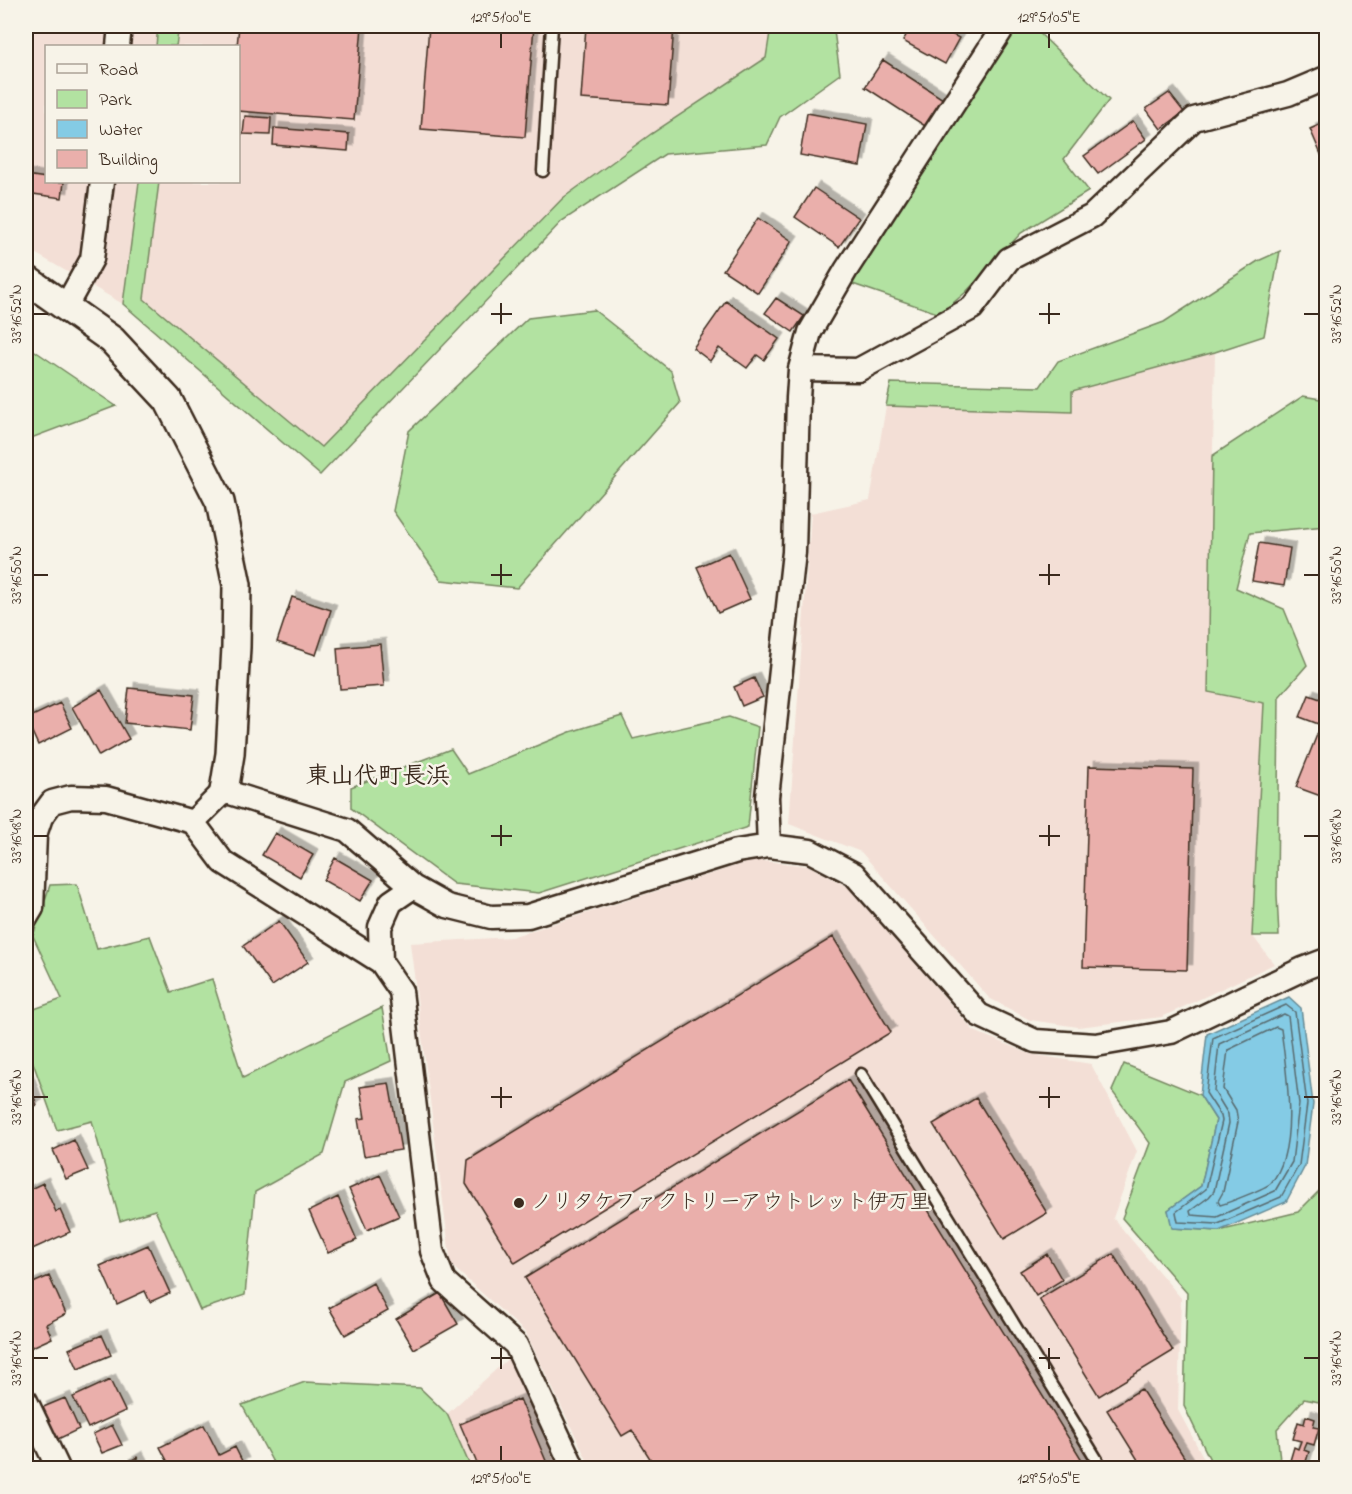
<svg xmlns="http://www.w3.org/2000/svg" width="1352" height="1494" viewBox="0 0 1352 1494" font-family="'Indie Flower','Klee One',sans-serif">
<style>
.built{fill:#f3dfd6;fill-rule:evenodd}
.green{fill:#b2e2a1;stroke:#768660;stroke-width:1.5}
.water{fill:#84cbe5;stroke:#678b95;stroke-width:1.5}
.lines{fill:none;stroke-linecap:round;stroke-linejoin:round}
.shore{stroke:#586a6e;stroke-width:1.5}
.building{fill:#eaafab;stroke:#3b2a1e;stroke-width:1.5;filter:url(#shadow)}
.service-casing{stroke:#3b2a1e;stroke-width:15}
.minor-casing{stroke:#3b2a1e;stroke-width:27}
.tertiary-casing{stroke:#3b2a1e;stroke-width:32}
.service{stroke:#f7f3e8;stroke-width:10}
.minor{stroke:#f7f3e8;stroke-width:22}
.tertiary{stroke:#f7f3e8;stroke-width:27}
.ticks{fill:none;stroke:#3b2a1e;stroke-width:2}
.poi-dot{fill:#3b2a1e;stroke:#f7f3e8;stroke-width:2}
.labels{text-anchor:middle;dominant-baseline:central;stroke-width:5;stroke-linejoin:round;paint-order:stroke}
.poi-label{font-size:21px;fill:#3b2a1e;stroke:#f7f3e8;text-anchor:start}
.quarter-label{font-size:24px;font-weight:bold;fill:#3b2a1e;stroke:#f7f3e8}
.neatline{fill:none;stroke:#3b2a1e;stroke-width:2}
.ticks-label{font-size:15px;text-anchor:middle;fill:#3b2a1e}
</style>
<defs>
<filter id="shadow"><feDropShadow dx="5.5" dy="-5.5" stdDeviation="0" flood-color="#0004"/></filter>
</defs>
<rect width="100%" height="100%" fill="#f7f3e8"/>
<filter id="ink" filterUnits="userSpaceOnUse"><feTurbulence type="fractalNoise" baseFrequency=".0167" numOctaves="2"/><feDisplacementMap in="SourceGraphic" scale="12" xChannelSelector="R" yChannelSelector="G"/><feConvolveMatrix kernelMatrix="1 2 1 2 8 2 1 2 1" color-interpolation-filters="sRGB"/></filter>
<g filter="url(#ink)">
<path class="built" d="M26,26H781L775,64L582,200L320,475L123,304L26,248ZM46,46H238V182H46Z
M1215,352L1208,692L1264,703L1252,935L1274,964L1162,1017L1078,1027L1030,1020L989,998L861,852L789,824L811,513L870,500L886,406L1071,412L1072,391Z
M755,860L809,866L848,887L974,1031L1030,1054L1091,1064L1137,1151L1113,1218L1181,1298L1178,1410L1209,1468H588L587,1460L526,1333L451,1265L410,943L511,937Z
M512,1355L564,1468H471L447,1414Z"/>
<path class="green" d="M158,26H179L176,46H156Z
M771,26H838L834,31L840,74L780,117L767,145L665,154L562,221L320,475L123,304L139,182H159L144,299L321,447L563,198L651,134L766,58Z
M1019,26H1032L1109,100L1064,159L1089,191L1021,233L966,292L940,314L847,282Z
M1280,251L1264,336L1215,352L1072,391V412L886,406L891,383L1040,387L1058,361L1164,322L1258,261Z
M594,310L671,371L680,403L517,588L441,580L393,511L409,431L528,318Z
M26,345L116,406L26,440Z
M1303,396L1326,400V526L1250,533L1236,588L1284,609L1307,665L1279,697L1277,895L1279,936H1252L1264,703L1208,692L1212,456Z
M622,716L633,739L729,717L758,727L748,827L539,893L454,884L351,808V787L451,749L468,774L570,732Z
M77,884L97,949L150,936L171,992L212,979L243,1078L382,1008L391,1061L345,1082L324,1154L255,1192L245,1295L200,1310L155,1210L120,1221L92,1121L57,1130L26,1043V1012L62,999L33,936L50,885Z
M1124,1064L1200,1095L1216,1120L1201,1186L1168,1210L1173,1228L1219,1231L1298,1212L1326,1184V1424L1324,1403L1304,1399L1277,1429L1280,1461L1296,1468H1214L1184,1406L1187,1293L1122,1218L1150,1143L1112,1091Z
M305,1382L420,1388L447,1414L471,1468H276L242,1405Z"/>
<path class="water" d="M1289,997L1301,1008L1313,1104L1305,1166L1286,1202L1219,1231L1172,1228L1168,1210L1201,1186L1216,1120L1200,1095L1207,1034Z"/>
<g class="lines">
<path class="shore" d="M1286,1005L1295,1012L1307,1104L1299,1165L1281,1197L1218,1224L1178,1222L1176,1212L1206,1189L1222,1121L1221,1116L1206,1093L1213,1038Z
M1284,1014L1288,1016L1299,1104L1292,1162L1275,1191L1217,1217L1191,1215L1190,1211L1209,1197L1214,1191L1229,1123L1228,1114L1214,1091L1219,1044Z
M1276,1027L1281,1029C1286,1070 1300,1149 1271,1183C1266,1188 1228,1203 1220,1205L1218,1201L1223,1192L1238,1122L1236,1110L1223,1089L1228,1050Z"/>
</g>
<path class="building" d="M239,26H362L354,120L238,111L237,46Z
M429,26H534L525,137L421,129Z
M586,26H674L668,105L581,99Z
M911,26H936L959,38L945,64L903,41Z
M883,60L943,99L925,126L865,87Z
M1169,93L1184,112L1161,129L1146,109Z
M807,113L867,124L860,166L800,155Z
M245,116L271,118L270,135L243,134Z
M1133,121L1146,139L1098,174L1084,156Z
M1326,122V166L1310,129Z
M274,128L349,134L348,151L273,145Z
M26,175L46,178V182H64L62,198L26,193Z
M814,188L859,218L839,247L795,217Z
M758,218L792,241L758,293L723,270Z
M776,298L804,316L793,332L765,313Z
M726,301L779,339L764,360L757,355L747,368L719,348L710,361L693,348Z
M1259,543L1290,548L1284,586L1252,581Z
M729,553L750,599L718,613L697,567Z
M292,597L331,610L316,655L277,642Z
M380,644L384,686L340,689L337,648Z
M754,678L763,697L742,706L734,687Z
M129,688L194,695L190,730L125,723Z
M101,690L129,739L99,756L72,707Z
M1309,695L1326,701V798L1296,787L1321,725L1300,717Z
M60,703L72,728L38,745L26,719Z
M1089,766L1193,769L1187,970L1083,967Z
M275,833L313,855L300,877L262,855Z
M335,858L373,880L360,901L323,880Z
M279,921L308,962L272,986L243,946Z
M833,937L891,1032L515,1263L466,1184L468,1160Z
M26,1076L37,1105L26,1110Z
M848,1080L1087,1468H656L632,1430L622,1436L525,1278Z
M389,1083L401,1150L364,1156L358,1119L365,1118L360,1087Z
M976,1098L1047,1213L1004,1239L933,1124Z
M74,1140L88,1170L66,1179L53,1150Z
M380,1175L399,1216L367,1230L349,1189Z
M43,1183L56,1212L60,1210L70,1232L28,1251L26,1245V1191Z
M338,1197L357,1240L328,1253L309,1211Z
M148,1245L170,1293L150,1302L145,1291L117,1304L100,1266Z
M1047,1254L1062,1280L1036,1296L1020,1271Z
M1113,1254L1173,1351L1099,1396L1039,1299Z
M49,1276L66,1314L46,1324L52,1338L30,1348L26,1338V1286Z
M373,1283L388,1311L345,1335L329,1308Z
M440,1293L458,1324L414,1349L396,1319Z
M102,1335L111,1355L78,1369L69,1349Z
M110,1380L125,1411L88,1428L73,1397Z
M1141,1389L1191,1468H1143L1107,1410Z
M65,1398L79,1429L56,1440L41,1408Z
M520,1399L549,1468H479L460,1424Z
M1306,1416L1315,1419L1313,1427L1319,1428L1314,1445L1307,1443L1304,1450L1309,1452L1304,1468L1289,1464L1294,1447L1298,1449L1301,1441L1293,1439L1298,1422L1304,1424Z
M112,1425L122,1445L102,1453L93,1434Z
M204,1425L219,1455L235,1447L243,1463L233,1468H171L160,1447Z
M137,1457L143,1468H127L125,1464Z"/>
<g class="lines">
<defs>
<path id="service" d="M543,171L552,26
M861,1074L1102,1468"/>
<path id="minor" d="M118,46L120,26
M66,306L92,259L102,182
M800,369L858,370L972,308L1009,259L1092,216L1194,119L1288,94L1326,78
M193,822L224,791L347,830L413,887L447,906L491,917L528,916L737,851L769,846L810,851L854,874L979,1015L1035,1041L1096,1045L1171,1032L1305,968L1326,960
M769,846L767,797L794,552L798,398L800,369L810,332L846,270L1004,26
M26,918L32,908L35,835L41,817L52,802L71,797L106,798L193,822L223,862L381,962L401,991L432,1251L444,1281L516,1345L571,1463L572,1468
M381,962L380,927L391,902L413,887
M26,1401L58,1468"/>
<path id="tertiary" d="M26,279L112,340L168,400L220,502L237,585L236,647L230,754L224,791"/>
</defs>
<use href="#service" class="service-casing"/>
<use href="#minor" class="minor-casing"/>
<use href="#tertiary" class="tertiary-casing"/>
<use href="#service" class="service"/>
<use href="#minor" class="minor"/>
<use href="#tertiary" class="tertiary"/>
</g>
</g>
<path class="ticks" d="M501,33V48M1049,33V48M501,303V324M1049,303V324M33,314H48M491,314H512M1039,314H1060M1304,314H1319M501,564V585M1049,564V585M33,575H48M491,575H512M1039,575H1060M1304,575H1319M501,825V846M1049,825V846M33,836H48M491,836H512M1039,836H1060M1304,836H1319M501,1087V1108M1049,1087V1108M33,1097H48M491,1097H512M1039,1097H1060M1304,1097H1319M501,1348V1369M1049,1348V1369M33,1358H48M491,1358H512M1039,1358H1060M1304,1358H1319M501,1446V1461M1049,1446V1461"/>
<circle class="poi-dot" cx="519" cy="1203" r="6"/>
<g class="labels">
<g class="poi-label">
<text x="531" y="1203">ノリタケファクトリーアウトレット伊万里</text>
</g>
<g class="quarter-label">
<text x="378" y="777">東山代町長浜</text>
</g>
</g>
<rect width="1352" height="1494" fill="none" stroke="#f7f3e8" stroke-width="66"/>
<rect x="45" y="45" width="195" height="138" fill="#f7f3e8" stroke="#aca397" stroke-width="1.5"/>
<rect x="57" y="64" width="30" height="9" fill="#f7f3e8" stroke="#aca397" stroke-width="1.5"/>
<text x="99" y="75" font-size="18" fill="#3b2a1e">Road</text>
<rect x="57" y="90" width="30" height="18" fill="#b2e2a1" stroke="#aca397" stroke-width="1.5"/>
<text x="99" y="105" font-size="18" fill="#3b2a1e">Park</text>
<rect x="57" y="120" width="30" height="18" fill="#84cbe5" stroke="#aca397" stroke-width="1.5"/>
<text x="99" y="135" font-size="18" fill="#3b2a1e">Water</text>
<rect x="57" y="150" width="30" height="18" fill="#eaafab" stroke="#aca397" stroke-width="1.5"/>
<text x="99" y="165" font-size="18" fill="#3b2a1e">Building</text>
<rect x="33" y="33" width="1286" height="1428" class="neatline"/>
<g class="ticks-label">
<text x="501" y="22">129°51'00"E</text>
<text x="1049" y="22">129°51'05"E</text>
<text transform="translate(16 314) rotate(-90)" y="5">33°16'52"N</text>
<text transform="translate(1336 314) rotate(-90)" y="5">33°16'52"N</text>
<text transform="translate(16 575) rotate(-90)" y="5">33°16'50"N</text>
<text transform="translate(1336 575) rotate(-90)" y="5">33°16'50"N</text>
<text transform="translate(16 836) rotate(-90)" y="5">33°16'48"N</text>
<text transform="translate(1336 836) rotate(-90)" y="5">33°16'48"N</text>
<text transform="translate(16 1097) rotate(-90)" y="5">33°16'46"N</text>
<text transform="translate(1336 1097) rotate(-90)" y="5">33°16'46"N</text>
<text transform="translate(16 1358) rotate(-90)" y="5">33°16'44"N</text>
<text transform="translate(1336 1358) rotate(-90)" y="5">33°16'44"N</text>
<text x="501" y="1483">129°51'00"E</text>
<text x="1049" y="1483">129°51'05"E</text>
</g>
</svg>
